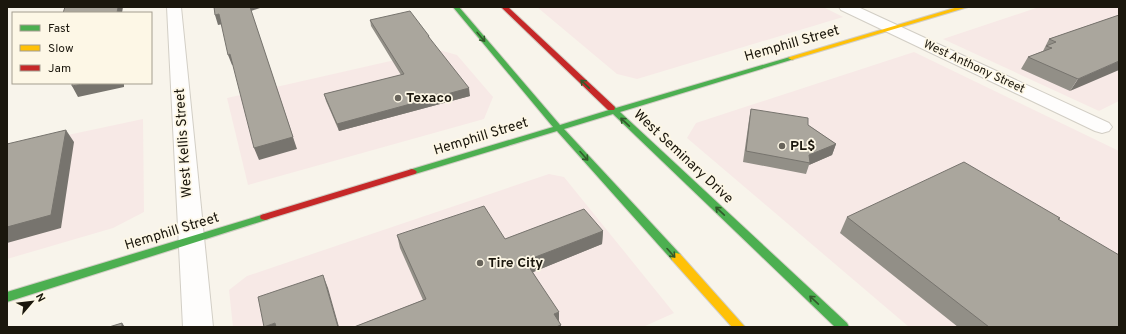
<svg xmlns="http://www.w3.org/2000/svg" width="1126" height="334" viewBox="0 0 1126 334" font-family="Overpass,sans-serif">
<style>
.commercial{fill:#f7e9e6}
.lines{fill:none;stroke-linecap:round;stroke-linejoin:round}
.street-casing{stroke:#d2cec5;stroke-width:2}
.fast-casing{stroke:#d2cec5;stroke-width:2}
.slow-casing{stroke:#d2cec5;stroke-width:2}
.jam-casing{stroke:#d2cec5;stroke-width:2}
.street{fill:#fefdfc;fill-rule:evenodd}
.fast{fill:#4caf50;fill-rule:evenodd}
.slow{fill:#ffc107;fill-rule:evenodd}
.jam{fill:#c62828;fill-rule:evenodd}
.wall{fill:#928f87}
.shaded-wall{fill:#77746e}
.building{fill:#aaa69d;stroke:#77746e}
.oneway{stroke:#315b2b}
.poi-dot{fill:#68645b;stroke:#fdf7e6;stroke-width:1.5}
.labels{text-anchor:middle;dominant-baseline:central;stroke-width:3.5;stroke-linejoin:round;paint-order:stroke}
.far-street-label{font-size:12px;fill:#1b170d;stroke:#fdf7e6}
.street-label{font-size:14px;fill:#1b170d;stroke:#fdf7e6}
.poi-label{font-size:14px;font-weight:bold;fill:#1b170d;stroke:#fdf7e6;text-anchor:start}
</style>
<rect width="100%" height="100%" fill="#f8f4eb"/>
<path class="commercial" d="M537,7H823L843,17L637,79L617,74Z
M1039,7H1119V101L1099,111L943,39Z
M439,50L457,55L493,97L484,119L248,185L227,98Z
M914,52L1119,151V327H909L687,138L696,123Z
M143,119L144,212L113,228L7,259V177L16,146Z
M549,174L564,177L674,313L643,327H233L229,290L247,276Z"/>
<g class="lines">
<defs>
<path id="street" d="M167,7H181L213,327H183Z
M839,7H858L1109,123L1112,127L1109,131L1102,133L1095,131L841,10Z"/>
<path id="fast" d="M453,7H459L560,125L609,110L607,108L608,106H614L616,108L790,57H794V59L620,112L847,323L849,327H835L613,114L564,129L680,254L681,257L680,260L676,261L672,260L557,131L415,174H409L407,172L409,170L553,127Z
M265,214L269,215L270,217L269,219L7,302V292Z"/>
<path id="slow" d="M958,7H968L794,59L792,60L788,58L790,57Z
M676,253L680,254L745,327H732L672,260L671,257L672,254Z"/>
<path id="jam" d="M501,7H508L614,106L615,108L614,110H608Z
M412,169L415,170L417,172L415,174L265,220L261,219L260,217L261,215Z"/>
</defs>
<use href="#street" class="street-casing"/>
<use href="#fast" class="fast-casing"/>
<use href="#slow" class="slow-casing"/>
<use href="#jam" class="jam-casing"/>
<use href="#street" class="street"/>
<use href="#fast" class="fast"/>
<use href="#slow" class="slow"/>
<use href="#jam" class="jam"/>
</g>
<path class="wall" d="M1119,15L1070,91L1021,69L1028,57L1043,51L1049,39Z
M370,20L429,36L430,39L470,96L339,131L326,101L324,94L401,75L371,26Z
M751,109L808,125L836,144L832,155L809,165L806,174L743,162L749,120Z
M847,217L1059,219L1119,327H958L840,233Z
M603,231L602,244L533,272L561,325V327H354L423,300L400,248L397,235L505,239Z"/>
<path class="shaded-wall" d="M118,7H123L122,13H117Z
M250,7H263L251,11L297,149L259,160L254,148Z
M219,14L223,24L218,25L215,15Z
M230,54L234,65H232L228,55Z
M1119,61V70L1070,91L1078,79Z
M87,83H124V87L78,97L72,86Z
M469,88L470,96L339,131L337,124Z
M66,130L74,142L61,228L7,243V227Z
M836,144L832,155L809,165L810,163L809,155Z
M603,231L602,244L526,275L525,261Z
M323,275L328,288L339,327H338Z
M559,312V326L561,325V327H554V314Z
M122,323L125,327H122Z
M275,323L277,327H264Z"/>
<path class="building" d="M65,7H118L117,13H63Z
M214,7H250L293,137L254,148L230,54L228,55L219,14L215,15Z
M410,11L429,36H428L469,88L337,124L324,94L404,74L370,20Z
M1119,15V61L1078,79L1028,57L1052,48L1046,46L1056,42L1049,39Z
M72,83H87L72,86Z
M751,109L808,118V125L836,144L809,155L810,163L746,151Z
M66,130L51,215L7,227V144Z
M964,162L1060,218L1058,219L1119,255V327H989L847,217Z
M484,206L505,239L584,209L603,231L525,261L559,312L554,314L561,325L556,327H354L426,299L397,235Z
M323,275L338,327H276L275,323L264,327L258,297Z
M122,323V327H109Z"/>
<defs><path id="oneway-shaft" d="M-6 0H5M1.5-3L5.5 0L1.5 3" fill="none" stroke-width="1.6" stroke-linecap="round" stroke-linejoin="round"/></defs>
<g class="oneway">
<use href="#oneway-shaft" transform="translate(481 37) rotate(50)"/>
<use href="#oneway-shaft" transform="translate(585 84) rotate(-136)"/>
<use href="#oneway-shaft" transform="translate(625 122) rotate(-137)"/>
<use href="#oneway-shaft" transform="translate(584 156) rotate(48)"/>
<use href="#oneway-shaft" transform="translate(720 211) rotate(-137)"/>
<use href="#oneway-shaft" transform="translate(671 253) rotate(48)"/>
<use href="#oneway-shaft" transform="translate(814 300) rotate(-137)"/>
</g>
<g class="poi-dot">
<circle cx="398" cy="98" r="4"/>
<circle cx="782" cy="146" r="4"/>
<circle cx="480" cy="263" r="4"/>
</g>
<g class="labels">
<g class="far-street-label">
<text transform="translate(974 67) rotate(25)">West Anthony Street</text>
</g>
<g class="street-label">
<text transform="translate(792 44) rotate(-16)">Hemphill Street</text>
<text transform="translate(481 137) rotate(-17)">Hemphill Street</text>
<text transform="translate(184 143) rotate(-94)">West Kellis Street</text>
<text transform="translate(683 157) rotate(43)">West Seminary Drive</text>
<text transform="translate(172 232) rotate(-17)">Hemphill Street</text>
</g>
<g class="poi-label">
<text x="406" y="98">Texaco</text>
<text x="790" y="146">PL$</text>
<text x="488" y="263">Tire City</text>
</g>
</g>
<rect width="1126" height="334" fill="none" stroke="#1b170d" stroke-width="16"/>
<rect x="12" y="12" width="140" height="72" fill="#fdf7e6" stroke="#a39d8f"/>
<rect x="20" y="25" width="20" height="6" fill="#4caf50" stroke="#a39d8f"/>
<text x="48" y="32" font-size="12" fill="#1b170d">Fast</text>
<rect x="20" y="45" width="20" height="6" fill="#ffc107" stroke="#a39d8f"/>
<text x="48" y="52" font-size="12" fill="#1b170d">Slow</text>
<rect x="20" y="65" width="20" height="6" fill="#c62828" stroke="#a39d8f"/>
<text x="48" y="72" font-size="12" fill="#1b170d">Jam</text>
<g transform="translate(32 302) rotate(62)" stroke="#fdf7e6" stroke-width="3" paint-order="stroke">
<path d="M0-3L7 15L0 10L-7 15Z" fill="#1b170d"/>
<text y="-6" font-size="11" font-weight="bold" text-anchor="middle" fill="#1b170d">N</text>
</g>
</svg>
